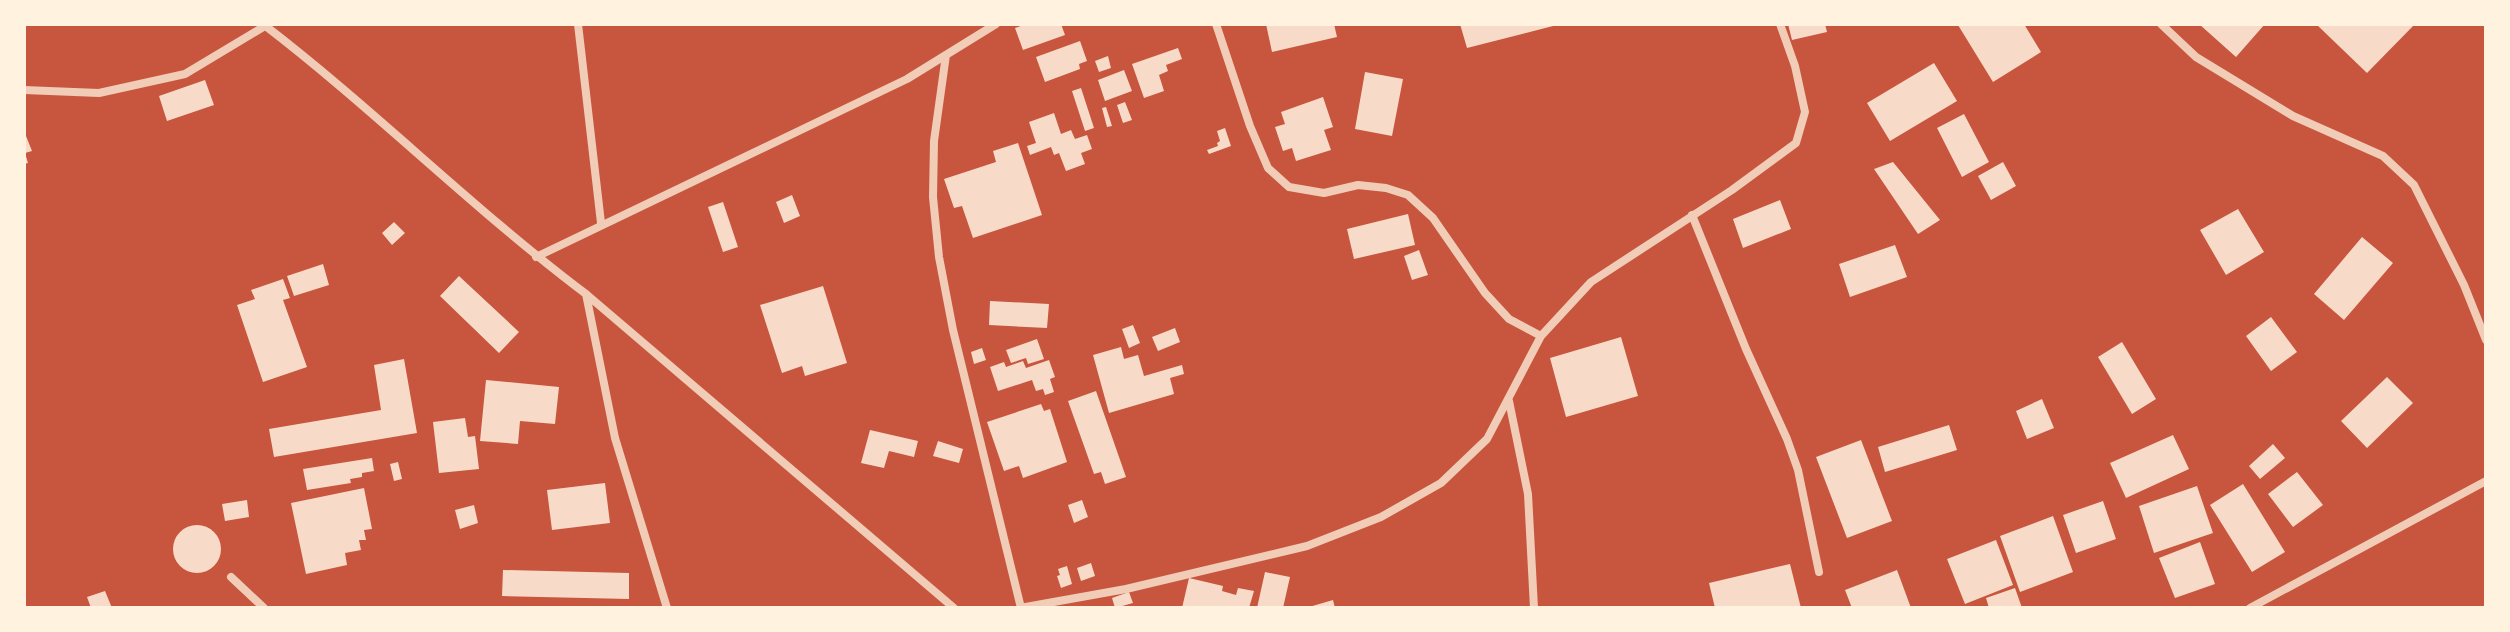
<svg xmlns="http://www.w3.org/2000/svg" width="2510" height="632" viewBox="0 0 2510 632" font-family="'Alegreya Sans',sans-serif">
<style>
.building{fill:#f7dbc8}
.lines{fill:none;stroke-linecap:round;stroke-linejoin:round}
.minor{stroke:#f1ccb7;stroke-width:8}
</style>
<rect width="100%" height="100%" fill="#c8553d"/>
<path class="building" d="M1026,24H1043L1044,26L1061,24L1065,35L1023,50L1015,28Z
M1266,24H1334L1337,37L1272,52Z
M1460,24H1557V25L1467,48Z
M1788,24H1825L1827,32L1792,40Z
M1960,24H2024L2041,52L1993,82L1958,25Z
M2199,24H2265L2236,57Z
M2316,24H2415L2367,73Z
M1080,41L1087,61L1079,64L1080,69L1045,82L1036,57Z
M1178,48L1182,59L1166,65L1168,71L1159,75L1164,91L1144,98L1132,64Z
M1108,56L1111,68L1099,72L1095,61Z
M1934,63L1957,101L1890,141L1867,103Z
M1124,70L1132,91L1105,101L1098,80Z
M1365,72L1403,79L1392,136L1355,129Z
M205,80L214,105L167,121L159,96Z
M1081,88L1094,128L1085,131L1072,91Z
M1323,97L1333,127L1324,130L1331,150L1296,161L1292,148L1283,151L1275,127L1285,124L1281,112Z
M1125,102L1132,120L1123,123L1117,105Z
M1106,107L1112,126L1107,127L1102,108Z
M1054,113L1061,134L1071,130L1075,139L1087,135L1092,149L1081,153L1085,164L1066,171L1059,153L1054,155L1051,147L1030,155L1027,146L1036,143L1029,122Z
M1964,114L1989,162L1962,177L1937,128Z
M1225,128L1231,146L1209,154L1207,150L1218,146L1217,143L1220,141L1217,131Z
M24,131L32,151L25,153L28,163L24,164Z
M1018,143L1042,215L973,238L962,206L954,208L944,179L996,162L993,151Z
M1893,162L1940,220L1918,234L1874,169Z
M2003,162L2016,186L1991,200L1978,176Z
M792,195L800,216L784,223L776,202Z
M1780,200L1791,229L1743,248L1733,219Z
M723,202L738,247L723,252L708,207Z
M2238,209L2264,252L2226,275L2200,230Z
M1408,214L1415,245L1354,259L1347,229Z
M394,222L405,233L392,245L382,233Z
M2362,237L2393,263L2344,320L2314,294Z
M1895,245L1907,277L1850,297L1839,264Z
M1419,250L1428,275L1412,280L1404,256Z
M323,264L329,285L294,296L287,276Z
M459,276L519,332L499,353L440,296Z
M283,279L290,298L283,300L307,367L263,382L237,305L255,299L251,290Z
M823,286L847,363L805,376L802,366L782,373L760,305Z
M990,301L1049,304L1047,328L989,325Z
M2271,317L2297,352L2271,371L2246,336Z
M1133,325L1140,343L1129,348L1122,329Z
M1175,328L1180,342L1158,351L1152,337Z
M1621,337L1638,396L1566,417L1550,358Z
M1037,339L1044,359L1028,364L1026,358L1011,363L1006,350Z
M2122,342L2156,399L2132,414L2098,357Z
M1121,347L1124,359L1138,355L1144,376L1182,365L1184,374L1170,378L1174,394L1109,413L1093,355Z
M982,348L986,360L974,364L971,352Z
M404,359L417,433L274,457L269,429L381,410L374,365Z
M1049,360L1055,377L1050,379L1054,392L1045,395L1043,389L1036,391L1032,380L998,391L990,367L1004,362L1006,367L1023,361L1026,368Z
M2387,377L2413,403L2367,448L2341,421Z
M486,380L559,387L555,424L520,421L518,444L480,441Z
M1096,391L1126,477L1105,484L1101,472L1094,474L1068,401Z
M2042,399L2054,428L2027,439L2016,411Z
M1041,404L1044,411L1050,409L1067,462L1023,478L1019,466L1004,471L987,422Z
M465,418L468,437L475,436L479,469L439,473L433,422Z
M1949,425L1957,450L1885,472L1878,447Z
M870,430L918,441L914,457L889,451L884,468L861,463Z
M2173,435L2189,469L2126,498L2110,463Z
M1861,440L1892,521L1847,538L1816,457Z
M938,441L963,449L959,463L933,456Z
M2273,444L2285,458L2260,479L2249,466Z
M372,458L374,471L362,473V477L350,479L351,483L307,490L303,469Z
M398,462L402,479L394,481L390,464Z
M2297,472L2323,505L2293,527L2268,494Z
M605,483L610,523L552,530L547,490Z
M2243,484L2285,552L2252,572L2210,505Z
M2197,486L2213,533L2154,553L2139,506Z
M364,488L372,529L364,530L366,540H359L361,550L345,553L347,565L306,574L291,503Z
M247,500L249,517L225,521L222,504Z
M1082,500L1088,517L1074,523L1068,505Z
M2103,501L2116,539L2076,553L2063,515Z
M474,505L478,523L460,529L455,510Z
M2053,516L2073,572L2020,592L2000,536Z
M173 549a24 24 0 1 1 48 0a24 24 0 1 1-48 0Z
M1996,540L2013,585L1965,604L1947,559Z
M2200,542L2215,584L2175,598L2159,558Z
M1091,563L1095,576L1081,581L1077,568Z
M1790,564L1801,608H1715L1709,583Z
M1067,566L1072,584L1061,588L1057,576L1060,575L1058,569Z
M503,570L629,573V599L502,596Z
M1897,570L1911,608H1852L1845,590Z
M1265,572L1290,577L1283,608H1257Z
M1189,578L1223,586L1222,591L1236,595L1238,588L1254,591L1249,608H1182Z
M2015,588L2022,608H1989L1986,598Z
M105,591L112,608H91L87,597Z
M1129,592L1133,603L1115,608L1112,598Z
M1333,600L1335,608H1309V607Z"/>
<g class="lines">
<path class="minor" d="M263,24C374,109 473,209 586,294L954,608
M578,24L601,223
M1216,24L1250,126L1268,168L1289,187L1324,193L1358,185L1386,188L1408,195L1433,218L1485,293L1509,319L1541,336
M2161,24L2196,57L2293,116L2383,156L2414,185L2464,285L2486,340
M946,55L934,141L933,197L939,257L953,330L1021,608
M24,90L99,93L185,74L265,26
M1692,215L1746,349L1787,439L1798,470L1819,572
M536,257L907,79L996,24
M586,294L615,438L667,608
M1509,401L1528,494L1534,608
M231,577L264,608
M1020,608L1126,589L1307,546L1381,517L1441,483L1487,439L1541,336L1591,282L1732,190L1796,143L1805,112L1795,66L1780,24
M2250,608L2486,481"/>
</g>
<rect width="2510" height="632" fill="none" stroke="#fff3e0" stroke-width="52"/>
</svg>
